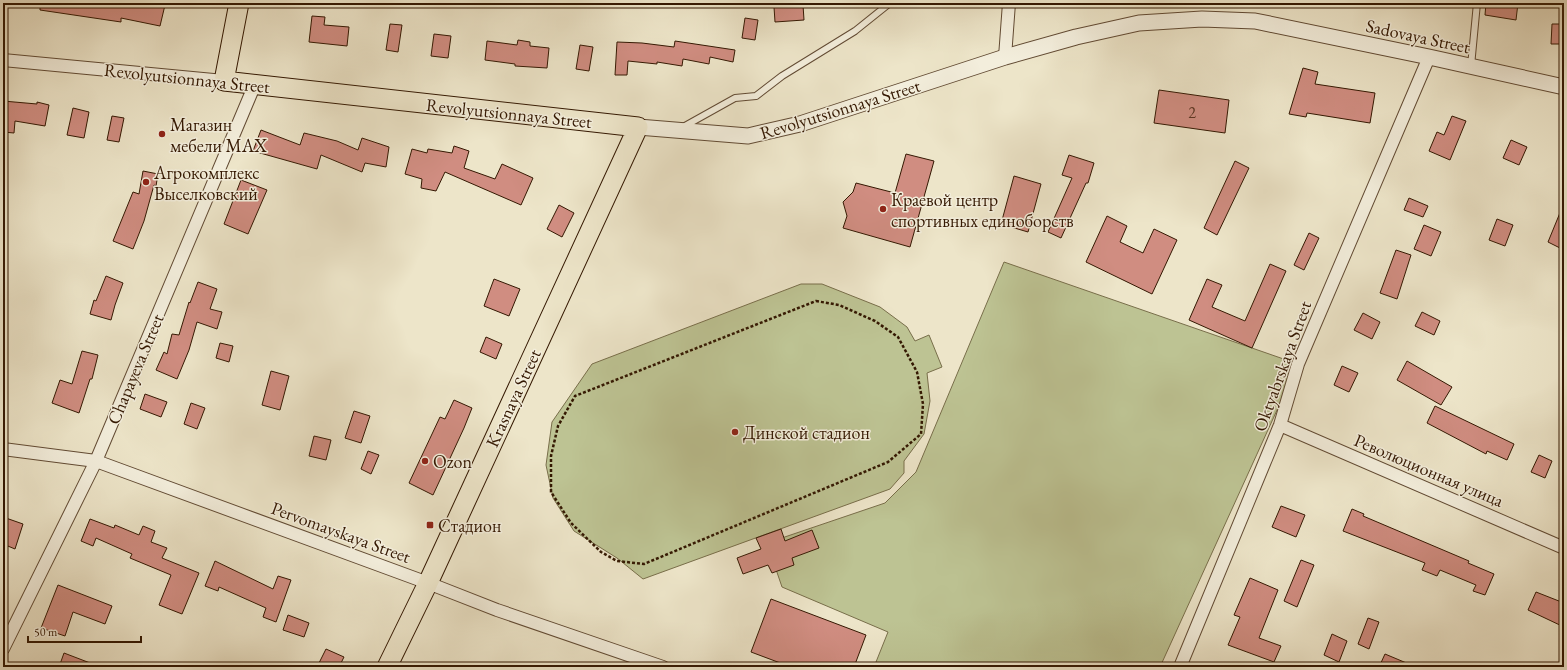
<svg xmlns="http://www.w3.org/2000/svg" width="1567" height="670" viewBox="0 0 1567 670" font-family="'EB Garamond',serif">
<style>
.green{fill:#bdc393;stroke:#786e4a}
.building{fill:#d08d81;stroke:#341802}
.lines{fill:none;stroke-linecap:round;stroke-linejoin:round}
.service-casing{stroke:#624b34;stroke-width:8}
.minor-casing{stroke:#624b34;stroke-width:14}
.tertiary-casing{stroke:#624b34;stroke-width:17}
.primary-casing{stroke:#341802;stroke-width:21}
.path{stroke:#341802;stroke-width:2.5;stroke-dasharray:3 2;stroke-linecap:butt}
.service{stroke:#f3eedc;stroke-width:6}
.minor{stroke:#f3eedc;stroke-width:12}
.tertiary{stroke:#f3eedc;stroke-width:15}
.primary{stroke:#ede5c9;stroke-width:19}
.poi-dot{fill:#8f2418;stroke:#f3eedc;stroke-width:1.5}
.labels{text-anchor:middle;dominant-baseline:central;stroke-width:3;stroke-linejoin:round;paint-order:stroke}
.number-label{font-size:16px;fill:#5b3522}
.street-label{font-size:18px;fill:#341802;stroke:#f3eedc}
.poi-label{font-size:18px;fill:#341802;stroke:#f3eedc;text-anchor:start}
</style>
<rect width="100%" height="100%" fill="#ede5c9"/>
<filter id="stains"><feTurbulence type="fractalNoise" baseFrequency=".005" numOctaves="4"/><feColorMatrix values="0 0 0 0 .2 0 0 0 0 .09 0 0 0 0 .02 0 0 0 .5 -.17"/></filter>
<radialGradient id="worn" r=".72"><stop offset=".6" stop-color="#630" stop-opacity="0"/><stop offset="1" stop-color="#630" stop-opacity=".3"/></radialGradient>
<path class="green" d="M1004,262L1298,364L1160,667H874L888,632L782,587L767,543L885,503L916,472Z
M801,284H822L880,307L907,327L915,341L929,335L942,367L927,373L930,401L924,434L904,461V473L890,489L643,579L617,558L574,531L553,498L546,465L552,422L592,364Z"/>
<path class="building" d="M40,3H157L165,5L160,26L121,18V22L40,10Z
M1486,3H1518L1516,20L1485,15Z
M803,5L804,20L775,22L774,7Z
M312,16L325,17L324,25L349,27L347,46L309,42Z
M745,18L758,20L755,40L742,38Z
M390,24L402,25L398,52L386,50Z
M1552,24H1564V44H1551Z
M434,34L451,36L448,58L431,56Z
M518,40L530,42V46L549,48L547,68L515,66V64L485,60L487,41L517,45Z
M675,41L735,50L733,62L710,57L709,64L683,59L682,66L657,62V64L628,61L627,75H615L617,42L642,43L674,47Z
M580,45L593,47L589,71L576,69Z
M1303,68L1318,72L1315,84L1375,93L1370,123L1307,113L1306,117L1289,114Z
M1159,90L1229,100L1225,133L1154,123Z
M3,101L37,104V102L49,105L45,126L15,121L14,133L3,132Z
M73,108L89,112L84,138L67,135Z
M112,116L124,118L119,142L107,140Z
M1452,116L1466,121L1450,160L1429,151L1437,132L1444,135Z
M261,130L300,145L304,133L337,141L358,150L362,138L389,147L386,167L365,163L362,172L321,155L317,169L253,151Z
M1511,140L1527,147L1519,165L1503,158Z
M454,146L469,151L464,168L495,179L502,164L533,178L521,205L445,172L436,191L421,188L422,179L405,174L412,149L427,153L428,149L452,153Z
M906,154L934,161L910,247L843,228L847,216L843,202L853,192L856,183L895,193Z
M1069,155L1094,163L1088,183H1086L1061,238L1048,232L1072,178L1062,175Z
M1235,161L1249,168L1217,235L1204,228Z
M143,171L158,174L156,186L154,185L144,221L133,249L113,241L133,192L139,194Z
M1014,176L1041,184L1028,232L1001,224Z
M241,180L267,190L248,234L224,224Z
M1409,198L1428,206L1423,217L1404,210Z
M1564,203V250L1548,242Z
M559,205L574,213L562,237L547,229Z
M1107,216L1127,226L1120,242L1143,253L1154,229L1177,240L1152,294L1086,262Z
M1497,219L1513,225L1505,246L1489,240Z
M1424,225L1441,232L1431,256L1414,249Z
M1309,233L1319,238L1304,270L1294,265Z
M1396,250L1411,255L1397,299L1380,293Z
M1270,264L1286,271L1252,348L1189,320L1207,279L1222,285L1212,307L1245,321Z
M106,276L123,283L115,305L111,320L90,314L94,300L96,301Z
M494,279L520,289L509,316L484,306Z
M198,282L217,289L210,309L222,312L217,329L197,322L189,350L177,379L156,370L164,352L167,354L172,334L179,335L189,302L190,303Z
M1422,312L1440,321L1434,335L1415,326Z
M1363,313L1380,322L1372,339L1354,330Z
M486,337L502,344L496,359L480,352Z
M220,343L233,346L229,362L216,358Z
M82,351L98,355L92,379H90L79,413L52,403L60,380L72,384Z
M1407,361L1452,387L1441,405L1397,380Z
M1342,366L1358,373L1349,392L1334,385Z
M271,371L289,376L280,410L262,405Z
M145,394L167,402L161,417L140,409Z
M454,400L472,408L464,428L433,495L409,483L440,417L445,419Z
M191,403L205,408L197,429L184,424Z
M1435,406L1514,444L1507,460L1487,451L1486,454L1427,423Z
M354,411L370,416L361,443L345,438Z
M314,436L331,440L326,460L309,456Z
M368,451L379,455L371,474L361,469Z
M1539,455L1552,461L1545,478L1531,472Z
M1281,506L1305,515L1296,537L1272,527Z
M1352,509L1364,514L1363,516L1469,561L1468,563L1494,574L1485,595L1473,591L1476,585L1440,570L1437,576L1422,570L1425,563L1343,531Z
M3,517L23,524L15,549L3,544Z
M90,519L114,528L115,525L139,535L143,526L155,531L151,542L167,548L162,558L199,573L182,614L159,605L171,575L130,558L132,554L96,538L93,546L81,541Z
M781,529L785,541L812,530L819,548L792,558L794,565L772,573L768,565L743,574L737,558L761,549L756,538Z
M1301,560L1314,565L1297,607L1284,601Z
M215,561L273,589L278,576L291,580L276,622L263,617L266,608L219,587L218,591L205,586Z
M1250,578L1278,590L1259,638L1281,646L1274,662L1228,645L1240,617L1234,615Z
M58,585L112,606L105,624L73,612L65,636L41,628Z
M1536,592L1564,603V627L1528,610Z
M771,599L866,635L854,667H791L751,652Z
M288,615L309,623L304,637L283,630Z
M1368,618L1379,622L1369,649L1358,644Z
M1332,634L1347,641L1339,662L1324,655Z
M326,649L344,657L339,667H317Z
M64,653L98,666V667H59Z
M1385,654L1416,667H1379Z"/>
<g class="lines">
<defs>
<path id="service" d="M1471,66L1477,3
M683,127L735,98L756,96L782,76L855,31L890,3"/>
<path id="minor" d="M1005,57L1009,3
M3,60L224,81
M1280,425L1564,548
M3,449L96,461L428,583L497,610L663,667
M3,649L96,461L255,84
M1180,667L1280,425L1298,364L1429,57"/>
<path id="tertiary" d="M638,127L748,136L800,124L1005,57L1076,37L1139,23L1202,19L1255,21L1429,57L1564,87"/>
<path id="primary" d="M239,3L224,81L638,127L428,583L387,667"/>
</defs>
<use href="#service" class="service-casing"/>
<use href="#minor" class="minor-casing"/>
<use href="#tertiary" class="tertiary-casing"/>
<use href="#primary" class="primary-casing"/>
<path class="path" d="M816,301L839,305L875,321L898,337L917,372L923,404L921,434L888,462L644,564L617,561L601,552L571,523L551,492V456L558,426L575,396Z"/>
<use href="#service" class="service"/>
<use href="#minor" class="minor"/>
<use href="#tertiary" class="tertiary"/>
<use href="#primary" class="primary"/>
</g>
<g class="poi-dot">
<circle cx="162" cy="134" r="4"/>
<circle cx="146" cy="182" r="4"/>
<circle cx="883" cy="209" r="4"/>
<circle cx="735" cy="432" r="4"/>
<circle cx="425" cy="461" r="4"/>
<rect x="426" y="521" width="8" height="8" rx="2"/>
</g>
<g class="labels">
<g class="number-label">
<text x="1192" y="112">2</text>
</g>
<g class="street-label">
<text transform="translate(1418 36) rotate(12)">Sadovaya Street</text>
<text transform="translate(187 78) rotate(6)">Revolyutsionnaya Street</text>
<text transform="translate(840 109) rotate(-17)">Revolyutsionnaya Street</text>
<text transform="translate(509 113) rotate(6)">Revolyutsionnaya Street</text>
<text transform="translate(1282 366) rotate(-70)">Oktyabrskaya Street</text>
<text transform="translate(135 369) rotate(-67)">Chapayeva Street</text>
<text transform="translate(513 398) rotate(-65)">Krasnaya Street</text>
<text transform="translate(1429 470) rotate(23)">Революционная улица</text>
<text transform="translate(341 532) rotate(20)">Pervomayskaya Street</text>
</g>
<g class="poi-label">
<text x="170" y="124">Магазин<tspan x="170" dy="21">мебели MAX</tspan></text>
<text x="154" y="172">Агрокомплекс<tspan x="154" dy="21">Выселковский</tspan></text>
<text x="891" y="199">Краевой центр<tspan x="891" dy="21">спортивных единоборств</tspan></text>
<text x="743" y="432">Динской стадион</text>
<text x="433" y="461">Ozon</text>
<text x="438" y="525">Стадион</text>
</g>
</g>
<rect width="1567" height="670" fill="none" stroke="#ede5c9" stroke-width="16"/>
<rect x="4" y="4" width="1559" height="662" fill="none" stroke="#341802" stroke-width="2"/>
<rect x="8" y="8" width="1551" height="654" fill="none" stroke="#341802"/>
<path d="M28 636v6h113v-6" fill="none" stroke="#341802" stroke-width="2"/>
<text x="34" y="636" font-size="12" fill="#341802" stroke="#f3eedc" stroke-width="3" paint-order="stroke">50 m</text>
<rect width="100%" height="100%" filter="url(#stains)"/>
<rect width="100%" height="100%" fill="url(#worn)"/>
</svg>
